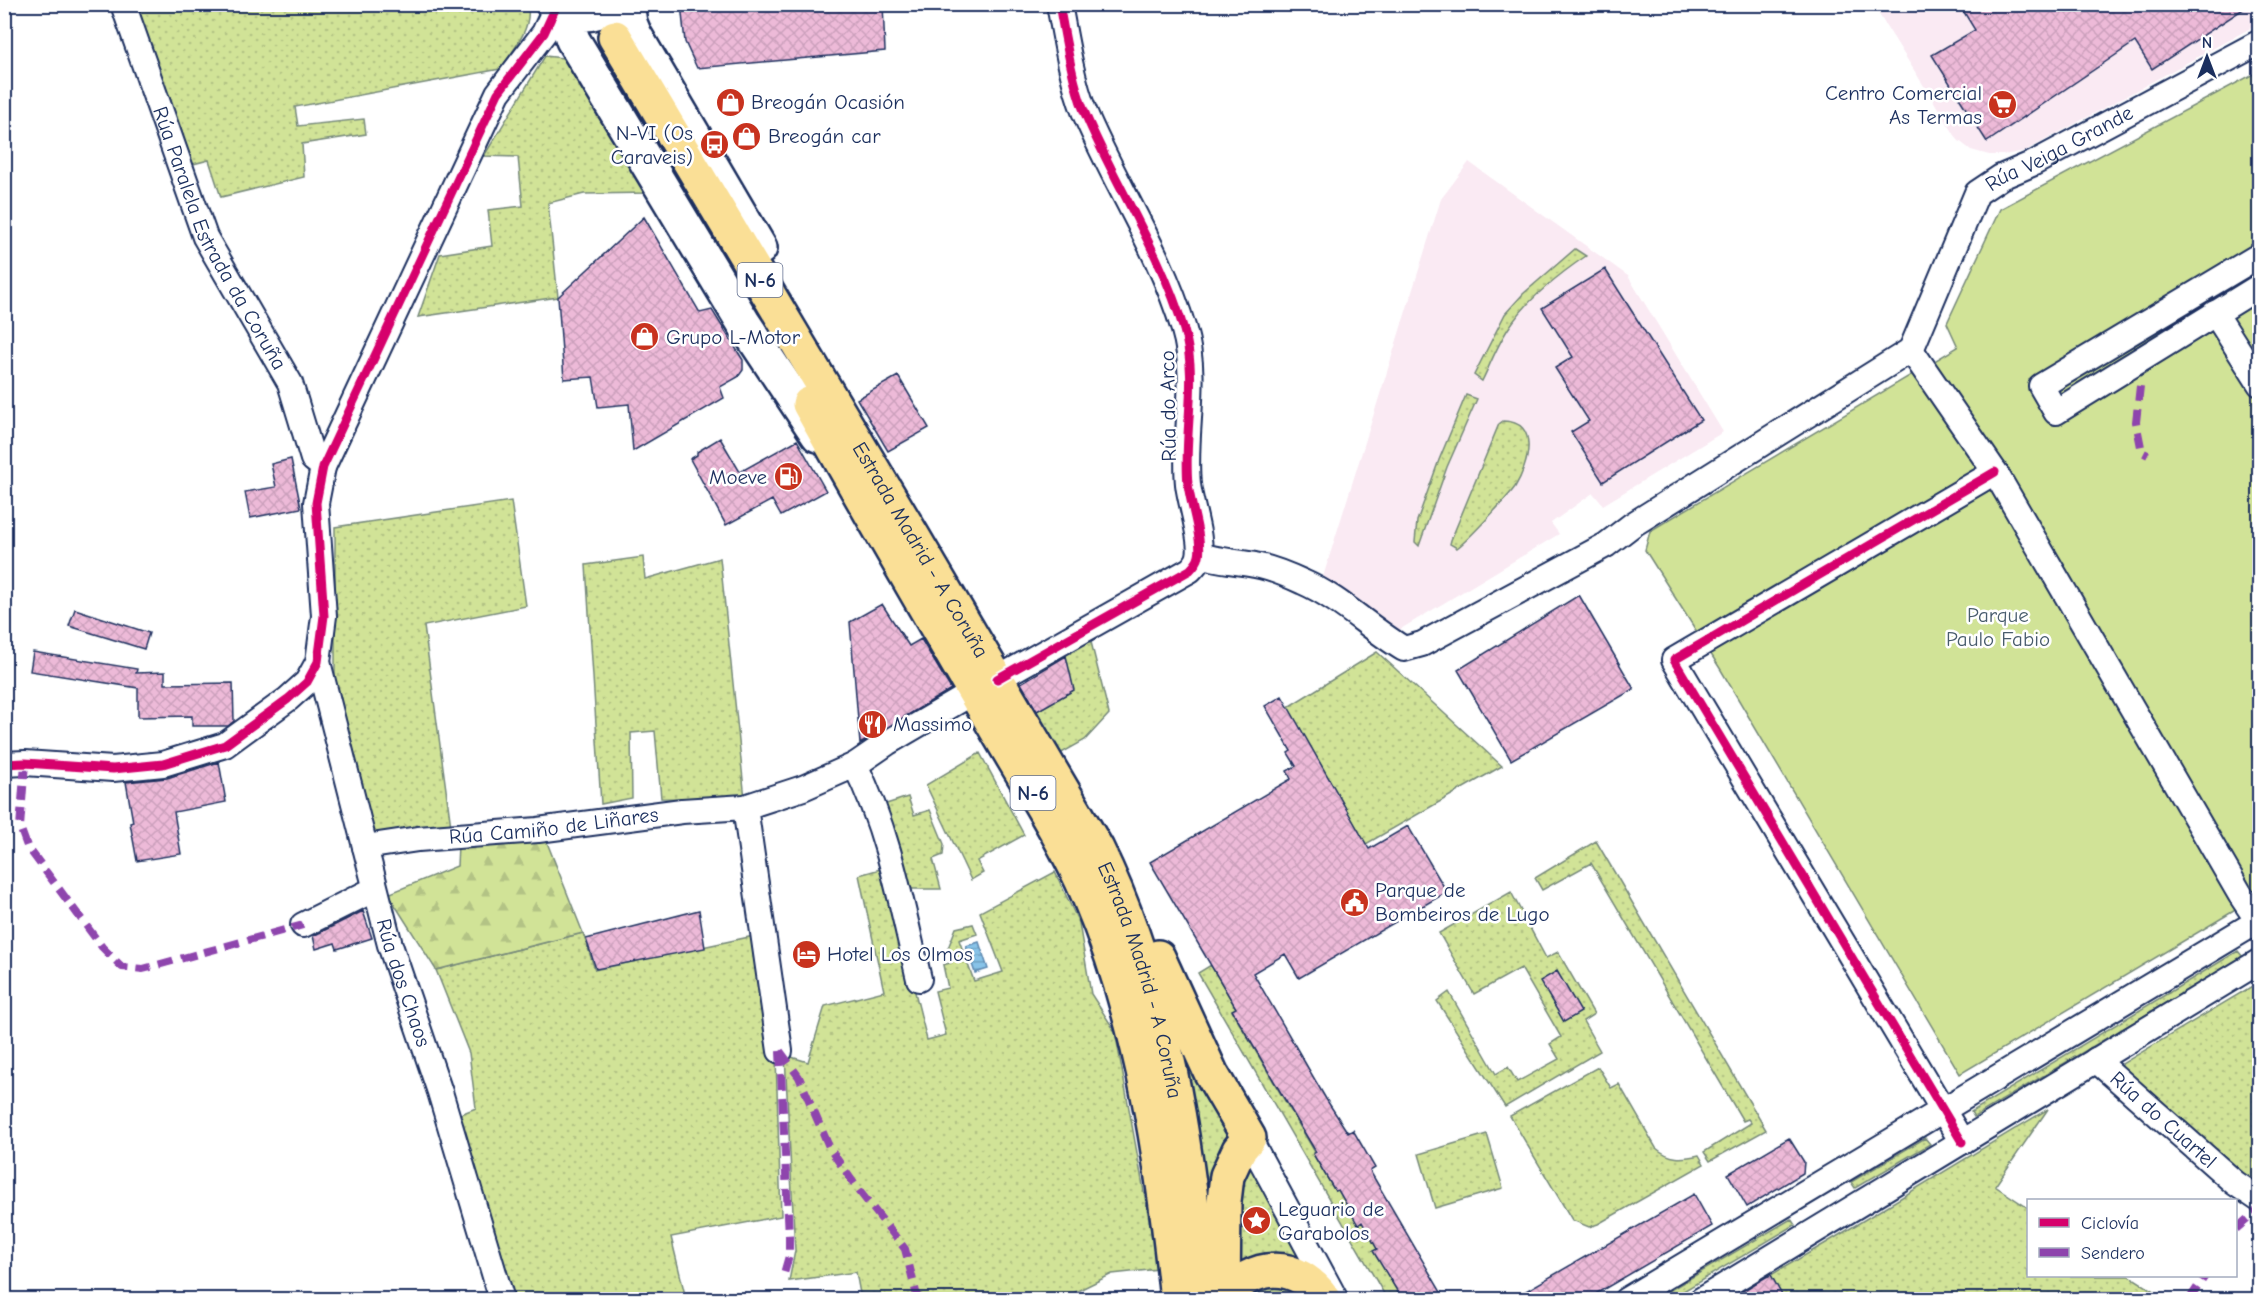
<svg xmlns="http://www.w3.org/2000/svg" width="2264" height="1304" viewBox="0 0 2264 1304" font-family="'Comic Neue',sans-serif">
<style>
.built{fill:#faeaf3}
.grass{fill:url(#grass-dots);stroke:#76897a;stroke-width:1.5}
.forest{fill:url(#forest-firs);stroke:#76897a;stroke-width:1.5}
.park{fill:#d1e397;stroke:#76897a;stroke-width:1.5}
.water{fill:url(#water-rules);stroke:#5c88b1;stroke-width:1.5}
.building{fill:url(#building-cross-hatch);stroke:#1b2f5e;stroke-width:1.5}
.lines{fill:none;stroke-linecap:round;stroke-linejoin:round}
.trunk-tunnel{stroke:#d1d5df;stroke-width:33;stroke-dasharray:33 16;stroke-linecap:butt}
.minor-casing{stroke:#1b2f5e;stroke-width:28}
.secondary-casing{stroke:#1b2f5e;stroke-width:38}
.trunk-casing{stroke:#1b2f5e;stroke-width:38}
.minor{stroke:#fff;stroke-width:24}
.secondary{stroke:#fff;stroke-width:33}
.trunk{stroke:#fadf96;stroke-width:33}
.quiet{stroke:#8e44ad;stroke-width:8;stroke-dasharray:15 8;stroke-linecap:butt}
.cycleway-casing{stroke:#fff;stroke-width:13}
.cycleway{stroke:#d6006c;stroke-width:9}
.labels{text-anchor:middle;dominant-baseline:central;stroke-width:5;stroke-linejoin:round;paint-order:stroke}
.shield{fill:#fff;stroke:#5f6d8e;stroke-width:1.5}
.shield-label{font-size:20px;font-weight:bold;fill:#1b2f5e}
.poi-label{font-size:21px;fill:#1b2f5e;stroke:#fff;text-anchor:start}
.street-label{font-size:21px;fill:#1b2f5e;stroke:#fff}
.park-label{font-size:21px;fill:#485c6c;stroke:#fff}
</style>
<defs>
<pattern id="grass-dots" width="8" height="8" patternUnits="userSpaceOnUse" patternTransform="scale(1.5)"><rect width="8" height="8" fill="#d1e397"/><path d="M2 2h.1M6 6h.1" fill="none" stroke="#b3c385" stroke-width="1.8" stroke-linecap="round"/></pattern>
<pattern id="forest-firs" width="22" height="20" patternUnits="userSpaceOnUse" patternTransform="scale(1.5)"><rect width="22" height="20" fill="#d1e397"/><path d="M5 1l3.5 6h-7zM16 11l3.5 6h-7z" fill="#b3c385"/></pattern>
<pattern id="water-rules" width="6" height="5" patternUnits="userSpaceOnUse" patternTransform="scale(1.5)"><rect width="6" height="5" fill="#88c3e8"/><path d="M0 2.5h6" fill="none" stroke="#6e9fbf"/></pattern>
<pattern id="building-cross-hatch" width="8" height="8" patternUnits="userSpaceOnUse" patternTransform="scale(1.5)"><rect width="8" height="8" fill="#edbad8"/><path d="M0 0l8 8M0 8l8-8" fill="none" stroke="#cba0bc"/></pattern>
</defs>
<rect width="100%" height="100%" fill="#fff"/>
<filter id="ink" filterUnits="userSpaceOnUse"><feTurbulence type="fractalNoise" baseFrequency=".0167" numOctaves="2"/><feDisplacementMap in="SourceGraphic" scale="12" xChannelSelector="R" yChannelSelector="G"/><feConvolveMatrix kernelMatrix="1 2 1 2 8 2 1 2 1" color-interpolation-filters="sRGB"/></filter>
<g filter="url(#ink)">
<path class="built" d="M2259,4L2260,23L2025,151L2004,155H1989L1971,150L1958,140L1873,5Z
M1469,162L1628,276L1723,432L1603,505L1593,493L1551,523L1559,534L1394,633L1322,580L1441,199Z"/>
<path class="grass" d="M527,4C534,27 512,52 500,69L295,107L298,126L364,119L366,134L302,144L304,177L221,197L209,160L189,165L137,5Z
M545,56L563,58L575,66L649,193L584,194L548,203L558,297L418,317L440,254L492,246L488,210L523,206L518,157L484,156Z
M1575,249L1586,256C1558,275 1529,298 1510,326C1498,343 1491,363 1482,381L1474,375L1505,314L1523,294Z
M1466,395L1477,399L1447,467L1419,546L1415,542L1417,521L1439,460Z
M1503,421C1541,421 1528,466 1515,487C1508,497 1466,542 1457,548L1450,544L1451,540L1499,424Z
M511,501L526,606L424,626L451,827L369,841L360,834L335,678V527Z
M643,557L645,579L720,558L745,799L661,798L655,731L631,733L632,798L601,804L586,565Z
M1090,638L1109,714L1085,740L1058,755L1033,713L1073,690L1065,652Z
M1377,652L1502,766L1366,844L1288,707Z
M980,753L1024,835L977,861L983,873L971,880L926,785Z
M908,797L914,815L930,810L944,844L943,855L933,859L941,889H906L880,806Z
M1596,841L1766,1130L1710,1161L1704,1152L1751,1123L1748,1119L1743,1121L1591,863L1542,890L1535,878Z
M884,868L927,1040L946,1035L935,991L948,988L943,965L950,963L948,948L956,928L973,924L977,934L959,940L974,981L1003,972L980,912L1055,872L1079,923L1091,994L1115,1031L1158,1269L1112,1274L1065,1297V1300L861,1299L856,1272L789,1281L795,1251L785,1055L808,1062L825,1006L884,991L859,875Z
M1511,892L1546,958L1558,952L1594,1014L1583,1021L1600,1051L1505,1107L1437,1001L1449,992L1496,1074L1508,1067L1517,1082L1559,1059L1550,1044L1561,1037L1521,968L1474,994L1439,933Z
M583,933L595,970L754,936L776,1058L781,1216L671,1237L686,1299H509L453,1117L476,1108L469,1053L436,970Z
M2238,951L2243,957L1974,1117L1971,1112Z
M1211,965L1236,1008L1232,1011L1315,1152L1313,1154L1335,1191L1338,1190L1358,1224L1362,1222L1377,1249L1374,1252L1402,1299H1387L1198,973Z
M2259,982V1189L2120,1065Z
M1179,1042L1231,1129L1209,1210L1189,1083Z
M1598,1067L1611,1088L1619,1084L1656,1148C1670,1160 1682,1159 1699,1155L1704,1164L1598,1224L1589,1227L1572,1220L1510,1116Z
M2048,1109L1995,1186L2028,1208V1276H2130L2166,1299H1784L1771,1275L1826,1243Z
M1487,1134L1503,1188L1435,1208L1419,1154Z
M1925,1138L1930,1144L1855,1188L1851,1182Z
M1254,1169L1300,1256L1268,1255L1234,1269L1241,1180L1246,1170Z
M1791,1219L1795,1225L1670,1299H1655Z
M2259,1223V1299H2254L2256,1229Z
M1281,1284L1296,1288L1294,1299L1246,1300L1261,1287Z"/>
<path class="forest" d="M546,840L583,933L436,970L388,894L457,866L458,845Z"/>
<path class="park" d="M2259,71V896L1960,1074L1721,670L1645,550L1650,531L1958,347L1947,323L2000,209Z"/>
<path class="water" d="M979,942L988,969L975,973L966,946Z"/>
<path class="building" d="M681,4H883L885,51L697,68L685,42Z
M1959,4H2251L2152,69L2135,42L1987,142L1932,55L1975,30Z
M644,217L700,313L712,310L743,360V370L738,377L720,387L724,398L633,451L629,404L598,407L593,377L564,379L558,297Z
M1605,269L1701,420L1603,482L1571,432L1589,421L1555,368L1573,357L1542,308Z
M898,376L929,428L888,451L857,399Z
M720,438L740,472L797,440L826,491L781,516L772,500L726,525L690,459L697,455V452Z
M291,459L301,508L250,518L245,492L276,487L271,464Z
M1579,595L1634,689L1511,760L1458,670Z
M882,604L909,646L921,639L951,689L860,744L850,622Z
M75,609L149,633L144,649L69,626Z
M33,652L137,669L136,673L165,672V684L233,683L234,721L228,726H192V716L138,717V688L30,671Z
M1066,656L1074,690L1037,711L1021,683Z
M1282,696L1369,849L1408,826L1447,892L1299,978L1285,954L1253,973L1326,1099L1348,1133L1353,1130L1375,1168L1370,1171L1445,1299H1402L1373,1251L1377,1249L1362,1222L1358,1225L1338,1190L1335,1191L1313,1154L1316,1152L1232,1010L1236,1008L1150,862L1291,779L1287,771L1296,766L1288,753L1291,751L1265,706Z
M219,762L226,802L174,812L181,854L137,861L130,823L133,822L126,782L167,778Z
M699,910L705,948L596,969L586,939Z
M363,911L372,938L337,949L335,943L316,949L313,936Z
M1557,971L1581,1012L1564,1022L1540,981Z
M1789,1138L1804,1162L1803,1173L1747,1207L1728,1174Z
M1694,1194L1712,1226L1587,1299H1512Z
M1771,1275L1784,1299H1729L1766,1277Z"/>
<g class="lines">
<path class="trunk-tunnel" d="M575,4L600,44"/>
<defs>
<g id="minor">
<path id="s1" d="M123,4L205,237L290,383L313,459L323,467"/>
<path d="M2260,255L2041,386L2056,412L2260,286"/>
<path d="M2215,313L2260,384"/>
<path d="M1911,350L1995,472L2240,894L2260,924"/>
<path id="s2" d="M1911,350L1977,193L2001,177L2034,163L2260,42"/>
<path d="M1200,555C1218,561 1236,561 1255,565C1271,568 1288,575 1303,582C1340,598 1369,628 1404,649L1422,644L1606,545L1632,525L1911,350"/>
<path id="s3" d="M318,662L390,945L440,1092L502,1300"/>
<path d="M997,679L1190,570C1194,566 1198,562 1199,556C1203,540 1190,503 1188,484C1183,433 1199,380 1184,330C1161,252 1115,185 1084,111C1072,81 1065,36 1059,4"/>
<path d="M4,764L25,763L113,769L163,764L225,745L288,699L307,682L318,662L324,616L316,503L323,467L498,93L544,33L556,7"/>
<path d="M855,765C889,832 902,907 919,979"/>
<path d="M745,807L780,1051"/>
<path id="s4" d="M365,847L418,839L538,830L682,811L745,807L803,788L855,765L887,743L974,692"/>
<path d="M303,925L375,889"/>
<path id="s5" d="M2096,1060L2235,1183L2260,1200"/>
<path d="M1249,1138L1336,1300"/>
<path d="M1962,1142L1674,660L1995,472"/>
<path d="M1626,1300L2260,920"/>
<path d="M1701,1300L2260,961"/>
</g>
<path id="secondary" d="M553,4C572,19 595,16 614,4
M627,4L630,23L635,35L760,248
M563,11L573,40L743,322L818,435"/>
<g id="trunk">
<path id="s6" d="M615,37L905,523L1097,849C1165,988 1188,1147 1202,1300"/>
<path d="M809,404C869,512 931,618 993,724C1026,781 1063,836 1089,897C1143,1024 1163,1163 1177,1300"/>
<path d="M1158,957L1211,1073L1249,1138L1239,1150L1227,1176L1224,1201L1223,1300"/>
<path d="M1223,1299C1253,1262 1296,1259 1325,1300"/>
</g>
</defs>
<use href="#minor" class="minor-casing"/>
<use href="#secondary" class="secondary-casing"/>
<use href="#trunk" class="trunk-casing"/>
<use href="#minor" class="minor"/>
<use href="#secondary" class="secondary"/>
<use href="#trunk" class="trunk"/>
<path class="quiet" d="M2140,386L2136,422L2142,452L2148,455
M25,763L20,827L27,846L102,947L122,967L143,969L303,925
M780,1051L799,1077L830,1149L860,1192L905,1249L918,1300
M780,1051L789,1236V1256L783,1277
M2236,1229L2260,1208
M2189,1300L2205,1276"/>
<defs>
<path id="cycleway" d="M997,679L1190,570C1194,566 1198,562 1199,556C1203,540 1190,503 1188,484C1183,433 1199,380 1184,330C1161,252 1115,185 1084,111C1072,81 1065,36 1059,4
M4,764L25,763L113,769L163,764L225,745L288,699L307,682L318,662L324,616L316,503L323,467L498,93L544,33L556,7
M1962,1142L1674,660L1995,472"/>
</defs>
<use href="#cycleway" class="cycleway-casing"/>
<use href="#cycleway" class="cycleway"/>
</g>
</g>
<defs>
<symbol id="shop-disc" viewBox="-11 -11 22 22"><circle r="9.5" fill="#c8321e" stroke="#fff"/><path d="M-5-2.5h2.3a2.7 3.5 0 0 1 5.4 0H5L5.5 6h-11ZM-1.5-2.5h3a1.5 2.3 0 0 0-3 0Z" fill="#fff"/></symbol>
<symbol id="supermarket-disc" viewBox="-11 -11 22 22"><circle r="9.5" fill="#c8321e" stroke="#fff"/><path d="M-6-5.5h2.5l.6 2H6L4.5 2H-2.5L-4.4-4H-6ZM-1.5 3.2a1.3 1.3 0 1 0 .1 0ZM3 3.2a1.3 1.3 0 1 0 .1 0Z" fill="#fff"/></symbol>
<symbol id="bus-disc" viewBox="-11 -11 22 22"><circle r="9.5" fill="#c8321e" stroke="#fff"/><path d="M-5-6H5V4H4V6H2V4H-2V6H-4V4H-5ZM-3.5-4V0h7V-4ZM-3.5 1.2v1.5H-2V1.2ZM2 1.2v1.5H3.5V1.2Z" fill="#fff"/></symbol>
<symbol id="fuel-disc" viewBox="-11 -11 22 22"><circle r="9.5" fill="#c8321e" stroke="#fff"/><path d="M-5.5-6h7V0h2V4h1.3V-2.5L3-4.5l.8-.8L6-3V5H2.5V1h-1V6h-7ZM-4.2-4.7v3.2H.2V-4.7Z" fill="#fff"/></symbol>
<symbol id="restaurant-disc" viewBox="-11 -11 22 22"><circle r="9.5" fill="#c8321e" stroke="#fff"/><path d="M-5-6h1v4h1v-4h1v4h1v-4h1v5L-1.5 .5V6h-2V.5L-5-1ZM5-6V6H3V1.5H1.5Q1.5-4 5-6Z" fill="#fff"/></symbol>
<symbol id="civic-disc" viewBox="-11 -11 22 22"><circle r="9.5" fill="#c8321e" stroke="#fff"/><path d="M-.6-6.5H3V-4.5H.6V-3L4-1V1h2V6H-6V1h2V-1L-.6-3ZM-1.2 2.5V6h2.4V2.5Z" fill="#fff"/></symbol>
<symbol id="hotel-disc" viewBox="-11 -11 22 22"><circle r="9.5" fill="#c8321e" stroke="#fff"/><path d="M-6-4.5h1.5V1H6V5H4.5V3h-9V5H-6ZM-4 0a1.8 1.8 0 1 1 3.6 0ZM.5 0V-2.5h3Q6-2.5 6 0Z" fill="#fff"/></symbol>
<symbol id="sight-disc" viewBox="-11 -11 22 22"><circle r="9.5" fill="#c8321e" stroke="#fff"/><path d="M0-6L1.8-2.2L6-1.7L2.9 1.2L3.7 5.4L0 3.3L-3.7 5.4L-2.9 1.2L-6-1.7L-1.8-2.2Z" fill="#fff"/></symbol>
</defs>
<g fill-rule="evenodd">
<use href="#shop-disc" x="714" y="86" width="33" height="33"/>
<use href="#supermarket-disc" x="1986" y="88" width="33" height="33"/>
<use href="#shop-disc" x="730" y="120" width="33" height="33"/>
<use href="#bus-disc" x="698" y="128" width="33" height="33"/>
<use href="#shop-disc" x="628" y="320" width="33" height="33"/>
<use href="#fuel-disc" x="772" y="460" width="33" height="33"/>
<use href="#restaurant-disc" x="856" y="708" width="33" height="33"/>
<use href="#civic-disc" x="1338" y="886" width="33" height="33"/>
<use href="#hotel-disc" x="790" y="938" width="33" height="33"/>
<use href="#sight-disc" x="1240" y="1204" width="33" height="33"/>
</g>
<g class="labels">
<g class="shield">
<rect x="737.5" y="263" width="45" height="34" rx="4.5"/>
<rect x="1010.5" y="776" width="45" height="34" rx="4.5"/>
</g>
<g class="shield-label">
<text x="760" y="280">N-6</text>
<text x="1033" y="793">N-6</text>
</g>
<g class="poi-label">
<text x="1982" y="93" text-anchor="end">Centro Comercial<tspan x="1982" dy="24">As Termas</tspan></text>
<text x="751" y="102">Breogán Ocasión</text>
<text x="693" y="133" text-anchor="end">N-VI (Os<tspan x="693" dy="24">Caraveis)</tspan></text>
<text x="768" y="136">Breogán car</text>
<text x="666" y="337">Grupo L-Motor</text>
<text x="767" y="477" text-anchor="end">Moeve</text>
<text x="893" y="724">Massimo</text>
<text x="1375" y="890">Parque de<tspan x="1375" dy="24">Bombeiros de Lugo</tspan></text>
<text x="827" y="954">Hotel Los Olmos</text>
<text x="1278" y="1209">Leguario de<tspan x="1278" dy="24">Garabolos</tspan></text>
</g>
<g class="street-label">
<text stroke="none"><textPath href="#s2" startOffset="264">Rúa Veiga Grande</textPath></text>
<text stroke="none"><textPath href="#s1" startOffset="254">Rúa Paralela Estrada da Coruña</textPath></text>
<text transform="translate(1168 406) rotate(-91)">Rúa do Arco</text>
<text stroke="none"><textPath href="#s6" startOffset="597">Estrada Madrid - A Coruña</textPath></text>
<text stroke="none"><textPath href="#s4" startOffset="190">Rúa Camiño de Liñares</textPath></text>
<text stroke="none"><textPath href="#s6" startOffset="1083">Estrada Madrid - A Coruña</textPath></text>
<text stroke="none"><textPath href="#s3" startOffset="332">Rúa dos Chaos</textPath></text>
<text stroke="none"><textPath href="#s5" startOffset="90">Rúa do Cuartel</textPath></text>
</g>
<g class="park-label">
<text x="1998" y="615">Parque<tspan x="1998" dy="24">Paulo Fabio</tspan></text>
</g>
</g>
<rect width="2264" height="1304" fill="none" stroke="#fff" stroke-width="24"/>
<rect x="12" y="12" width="2240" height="1280" fill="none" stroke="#1b2f5e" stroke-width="2" filter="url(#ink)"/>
<rect x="2027" y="1199" width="210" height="78" fill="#ffffff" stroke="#a4acbf" stroke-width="1.5"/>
<rect x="2039" y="1218" width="30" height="9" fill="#d6006c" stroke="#a4acbf" stroke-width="1.5"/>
<text x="2081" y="1229" font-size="18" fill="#1b2f5e">Ciclovía</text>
<rect x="2039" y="1248" width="30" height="9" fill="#8e44ad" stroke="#a4acbf" stroke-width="1.5"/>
<text x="2081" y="1259" font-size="18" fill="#1b2f5e">Sendero</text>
<g transform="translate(2207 57)" stroke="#ffffff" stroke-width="4.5" paint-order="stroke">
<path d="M0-4.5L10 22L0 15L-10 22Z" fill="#1b2f5e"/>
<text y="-9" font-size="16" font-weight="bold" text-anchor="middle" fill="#1b2f5e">N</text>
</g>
</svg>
